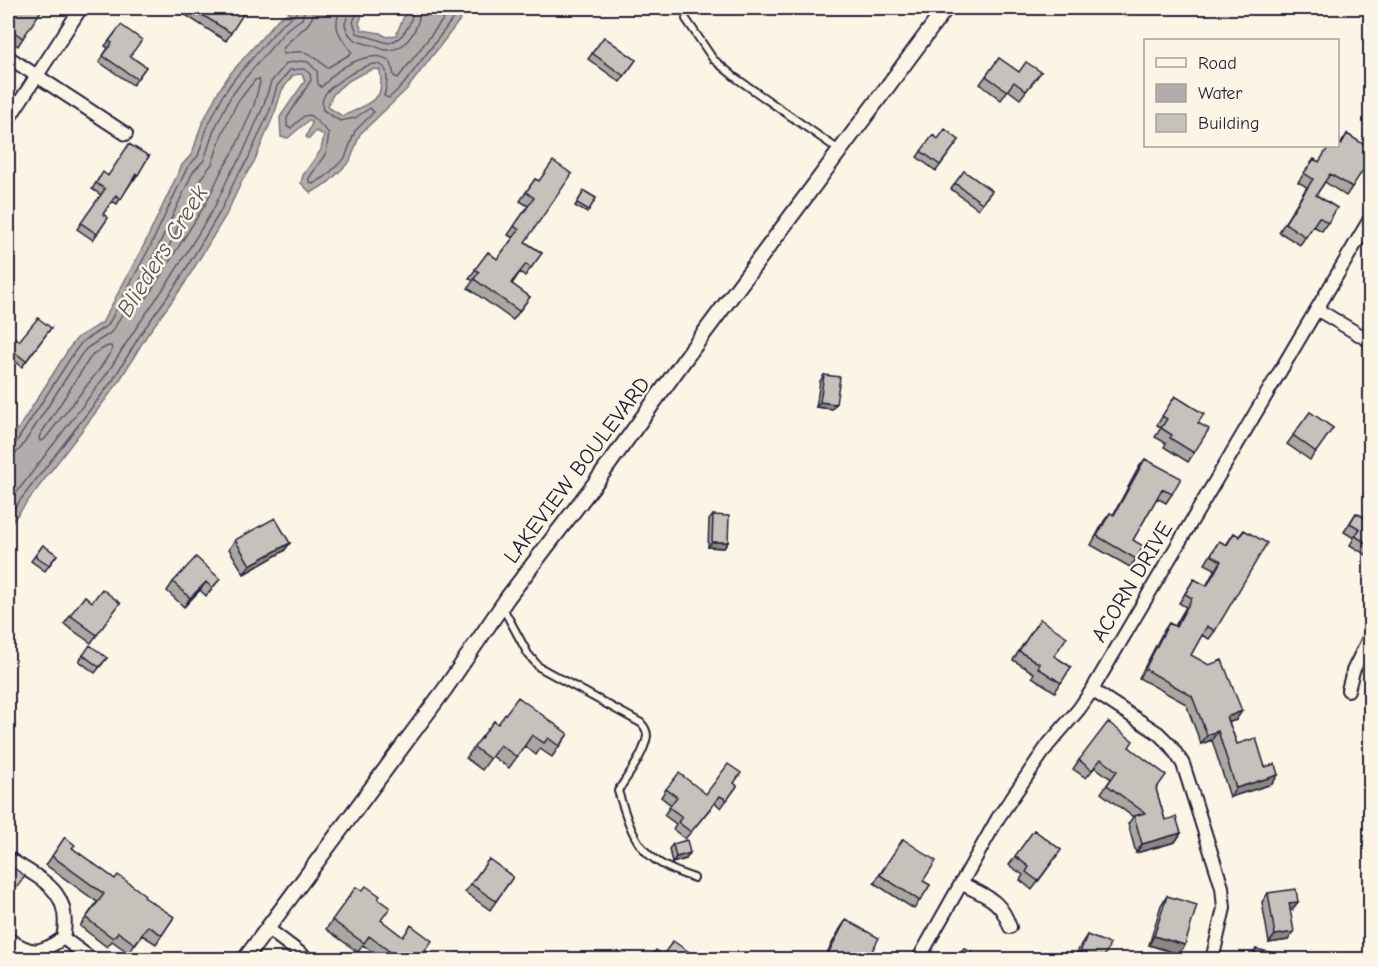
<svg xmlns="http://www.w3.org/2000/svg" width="1378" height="967" viewBox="0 0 1378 967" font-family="'Comic Neue',sans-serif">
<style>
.water{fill:#b2adab;stroke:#78757e;stroke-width:1.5;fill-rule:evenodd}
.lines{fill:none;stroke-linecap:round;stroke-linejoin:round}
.shore{stroke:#5c5a68;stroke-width:1.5}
.service-casing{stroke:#22223b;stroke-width:10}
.minor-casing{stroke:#22223b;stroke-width:16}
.tertiary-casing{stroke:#22223b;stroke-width:18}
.service{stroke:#fcf5e5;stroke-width:6}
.minor{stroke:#fcf5e5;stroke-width:12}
.tertiary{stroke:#fcf5e5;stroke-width:14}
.wall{fill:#aaa6a1;stroke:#22223b;stroke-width:1.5}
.shaded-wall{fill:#8b8783;stroke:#22223b;stroke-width:1.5}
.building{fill:#c6c1bb;stroke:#22223b;stroke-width:1.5}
.labels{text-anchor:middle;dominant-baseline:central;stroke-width:5;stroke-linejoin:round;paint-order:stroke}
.street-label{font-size:22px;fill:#22223b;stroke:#fcf5e5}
.water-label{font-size:24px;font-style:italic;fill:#545362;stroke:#fcf5e5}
</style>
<rect width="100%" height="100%" fill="#fcf5e5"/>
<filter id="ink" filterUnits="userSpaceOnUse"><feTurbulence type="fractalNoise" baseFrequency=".0167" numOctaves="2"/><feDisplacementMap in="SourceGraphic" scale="12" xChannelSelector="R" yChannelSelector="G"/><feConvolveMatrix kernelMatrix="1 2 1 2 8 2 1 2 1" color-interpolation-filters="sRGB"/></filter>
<g filter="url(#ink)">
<path class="water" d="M296,8H382L364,10L359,23L362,30L380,33L387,37L396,35L407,9L403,8H469L407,89L360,134L350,161L329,182L311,193L301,183L303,175L321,150L324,135L316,131L309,139L306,137L312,123L309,120L288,138L281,137L280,117L305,81L302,74L293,75L282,90L275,112L254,162L242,181L226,215L183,286L147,335L118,383L8,527V445L70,347L78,337L102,323L145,243L182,165L192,154L201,126L218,92L230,74L278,19ZM374,69L380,70C381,78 382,86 379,94C374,102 351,113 342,116L328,107C330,88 357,75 374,69Z"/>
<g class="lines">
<path class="shore" d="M314,8C314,29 290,34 282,51L284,54C307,48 312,54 327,68L352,53C341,36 331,30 341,8
M350,8L345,24C349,40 357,42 372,45C378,47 383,51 390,50C409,48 420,25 420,8
M359,8L353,22L357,33L388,43C404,39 412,24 413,8
M259,79L260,82L254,105L234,151L222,170L206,203L146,299L142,300L141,296L166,253L201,178L212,164L222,134L237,103L255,80Z
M108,346H111L112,350L99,370L44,440L40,441L39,437L88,361L93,354Z
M8,447L15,444L75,351L82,342L108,325L151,245L187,168L198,156L207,128L223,95L235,78L282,24L296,14L298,8
M8,455L16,453L21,448L81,355L87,348L109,334L114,329L157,249L193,172L204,160L214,130L230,98L241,83L287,29L302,19L305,8
M8,504L106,375L136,328L171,278L214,208L230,174L242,155L263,107L271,82L287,63L301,61L308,62L317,71L318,84L321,87C326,84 328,80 332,76C345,64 375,48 391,62L394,76L398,78L452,8
M8,516L113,380L142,332L178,282L220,212L236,178L248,159L270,110L277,86L290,70L304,69L310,74L311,80L287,118V127L291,128L304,116L310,115L329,133L326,153L309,178V182L313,184L325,177L345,158L355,131L374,112L370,108L355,118L340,121L323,110C322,106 322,100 324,96C328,87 344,78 352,73C381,56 393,63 384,96L389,98L403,85L461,8"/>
<defs>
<path id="service" d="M686,19L713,59L736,78L839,150
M503,608L528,654L539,667L641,723C645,727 647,730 647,736C644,755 628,775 618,791C634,842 640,860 694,878"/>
<path id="minor" d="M8,57L126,134
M8,120L81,8
M1318,310L1370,341
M1092,690L1158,733L1171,746L1183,764L1222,887L1224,908L1212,960
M1348,690L1353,671L1370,636
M8,858C41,880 73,890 63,938C39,955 32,954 8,939
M961,883C986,897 1000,898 1010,927
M268,929L309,960
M63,938L93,960
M918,960L998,818L1048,745L1079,709L1092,690L1370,219"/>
<path id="tertiary" d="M244,960L445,689L508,597L599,478L690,352L946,8"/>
</defs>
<use href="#service" class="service-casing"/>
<use href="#minor" class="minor-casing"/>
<use href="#tertiary" class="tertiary-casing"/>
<use href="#service" class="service"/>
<use href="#minor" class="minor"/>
<use href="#tertiary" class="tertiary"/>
</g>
<path class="wall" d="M8,8L23,38L18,46L8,39Z
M169,8H213L231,33L226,41L181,12L180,14Z
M121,25L130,56L146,67L133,85L99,62L108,48L105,46Z
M604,37L636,60L620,82L588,59Z
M999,58L1019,72H1041L1020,99L1008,90L1001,100L980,84Z
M1347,134L1352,187L1346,196L1325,182L1316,195L1337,208L1322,231L1313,226L1300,245L1279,232L1307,187L1298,182L1314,159L1318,162L1340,145Z
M933,135L938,139L959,140L936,171L917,157Z
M149,156L134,180H133L117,204L112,201L103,214L108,218L93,240L77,229L101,195L92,189L99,178L108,175Z
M964,171L992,191L978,209L951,189Z
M535,179L539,181L525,242L542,253L525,276L520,272L512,284L530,297L513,320L468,288L473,281L469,278L488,252L497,259L513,238L508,235L528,206L520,201Z
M584,191L596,198L587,213L575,206Z
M51,328L22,367L8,355V347L15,338L19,341Z
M824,375L836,404L832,409L816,407L820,381Z
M1175,396L1198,423L1194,453L1188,462L1164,447L1166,443L1155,437L1161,428L1157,425Z
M1310,412L1333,428L1310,460L1287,444Z
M1145,459L1172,494L1166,503L1157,498L1133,540L1136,559L1130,567L1091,545L1104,521L1110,513L1113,515L1139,467Z
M1371,506V553L1368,556L1350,545L1354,538L1344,532L1356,513L1364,517Z
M713,515L728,542L724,548L708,547L709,520Z
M1244,530L1215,631L1209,639L1202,635L1191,655L1236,720L1229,722L1237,744L1265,767L1272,784L1230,797L1212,740L1201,744L1186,704L1139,678L1163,632L1169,623L1175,626L1186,607L1179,603L1194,579L1206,586L1215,569L1205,564L1219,541L1226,545L1234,533L1239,536Z
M235,540L290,543L284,551L244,574L229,549Z
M43,545L57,555L45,571L31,561Z
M220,579L206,596L200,590L184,607L167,591L173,582Z
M85,596L92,602L120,603L91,643L64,624Z
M1040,619L1054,656L1071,667L1055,692L1032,677L1034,673L1013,660Z
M83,655L107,658L95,673L79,661Z
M494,721L498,724L568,734L552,757L540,749L536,755L525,746L509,768L492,756L482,770L466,758Z
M1129,747L1156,789L1165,820L1181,833L1175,842L1136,853L1128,824L1133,817L1101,793L1111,779L1095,767L1086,778L1073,769L1079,760Z
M734,783L737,786L721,808L715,803L685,839L673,829L676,824L664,815L671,805L661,797L666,789L706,794Z
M1034,830L1061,850L1032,890L1020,880L1023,875L1009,865Z
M65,837L72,848L115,879L174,917L156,944L142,935L129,953L112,941L107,947L80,926L97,902L46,865Z
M903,839L923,881L930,885L914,909L874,883Z
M673,844L686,859L672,863L669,849Z
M489,859L513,877L490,910L465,892Z
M356,887L362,891L378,899L381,921L403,937L425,950L438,960H383L363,945L358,952L326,929Z
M1268,893L1292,910H1290L1288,940L1269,943L1262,902Z
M1167,896L1179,954L1149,945L1161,905Z
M846,920L867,960H823L840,929Z
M1087,935L1103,960H1074L1081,944Z
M1256,949L1272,960H1249Z"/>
<path class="shaded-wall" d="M820,402L836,404L832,409L816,407Z
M712,542H728L724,548L708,547Z
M290,543L284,551L244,574L250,565Z
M206,582L200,590L184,607L190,598Z
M1242,711L1236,720L1221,725L1227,717Z
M1218,731L1212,740L1201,744L1207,735Z
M1278,775L1272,784L1230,797L1236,788Z
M1181,833L1175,842L1136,853L1142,844Z
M690,853L686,859L672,863L676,857Z
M1298,902L1292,910L1283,911L1289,903Z
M1294,932L1288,940L1269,943L1275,935Z
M1154,936L1185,945L1179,954L1149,945Z"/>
<path class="building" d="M8,8H43L23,38L8,28V24L10,20L8,18Z
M191,8H213L215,9L216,8H236L244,13L231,33Z
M121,25L142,40L130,56L146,67L137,79L103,56L112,43L109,41Z
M604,37L636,60L624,76L592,53Z
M999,58L1019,72L1026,62L1041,72L1026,91L1014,82L1007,91L986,76Z
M945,129L959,140L940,165L921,151L933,135L938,139Z
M1347,134L1371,149V158L1352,187L1330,174L1316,195L1337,208L1328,223L1319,217L1306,237L1285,223L1313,179L1304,173L1314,159L1319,162L1329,146H1338V143L1341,145Z
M129,144L149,156L138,175L136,174L121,199L116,195L103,214L108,218L97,234L81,223L105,189L96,183L103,172L108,176Z
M553,161L572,174L525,242L542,253L531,268L526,264L511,283L530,297L519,311L474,279L479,272L475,269L488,252L497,259L519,230L514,226L534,198L526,192L535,179L539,181Z
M964,171L992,191L982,203L955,183Z
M584,191L596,198L589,210L577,203Z
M38,318L51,328L26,361L8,347L15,338L19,341Z
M824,375L840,377L836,404L820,402Z
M1175,396L1204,414L1198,423L1209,429L1194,453L1170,438L1172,435L1161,428L1167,419L1162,416Z
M1310,412L1333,428L1316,452L1293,435Z
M1145,459L1181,478L1172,494L1162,489L1133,540L1143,546L1136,559L1097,536L1110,513L1114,515Z
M1371,508V546L1355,536L1360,529L1350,523L1356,513L1365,518Z
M713,515L729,516L728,542H712Z
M275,518L290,543L250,565L235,540Z
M1244,530L1267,543L1215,631L1207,626L1191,655L1209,665L1222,660L1242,711L1227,717L1237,744L1256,738L1265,767L1275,764L1278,775L1236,788L1218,731L1207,735L1192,696L1145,669L1169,623L1176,627L1192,598L1185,594L1194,579L1207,586L1221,561L1211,555L1219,541L1227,545L1234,533L1240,537Z
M43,545L57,555L49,565L35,556Z
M196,557L220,579L212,588L206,582L190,598L173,582Z
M102,589L120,603L97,635L70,615L85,596L92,602Z
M1040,619L1067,637L1054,656L1071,667L1061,683L1038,668L1040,664L1019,651Z
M90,645L107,658L99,667L83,655Z
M518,697L568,734L559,746L548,738L544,743L532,735L517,757L500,745L490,759L474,747L494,721L498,724Z
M1108,722L1133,741L1129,747L1166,775L1156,789L1165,820L1176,817L1181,833L1142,844L1134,816L1145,813L1107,785L1117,771L1101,759L1092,770L1079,760Z
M728,764L741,773L734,783L737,786L727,800L720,796L691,832L678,822L682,817L669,807L677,797L666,789L679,773L706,794Z
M1034,830L1061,850L1038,881L1026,872L1029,867L1015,856Z
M65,837L75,845L72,848L115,879L118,875L145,895L144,897L174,917L162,935L148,926L135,944L118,932L113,938L86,918L104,894L52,856Z
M903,839L936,861L923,881L930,885L920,901L880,875Z
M687,840L690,853L676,857L673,844Z
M489,859L513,877L496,901L471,884Z
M8,864L25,876L8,900Z
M366,886L380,896L378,899L390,908L381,920L403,937L411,925L432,941L425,950L438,960H401L369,936L364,943L332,920L356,887L362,891Z
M1296,889L1298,902L1289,903L1294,932L1275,935L1268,893Z
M1167,896L1197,905L1185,945L1154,936Z
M846,920L879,938L867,960L825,959Z
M1087,935L1110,944L1103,960H1077Z
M673,941L695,956L692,960H649L656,950L663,955Z
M8,945L27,960H8Z
M964,948L981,959V960H957Z
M1256,949L1274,953L1272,960H1253Z
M457,953L466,960H453Z"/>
</g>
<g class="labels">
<g class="street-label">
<text transform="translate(577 470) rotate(-53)">LAKEVIEW BOULEVARD</text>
<text transform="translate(1132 582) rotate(-59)">ACORN DRIVE</text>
</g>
<g class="water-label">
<text transform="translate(162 251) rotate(-58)">Blieders Creek</text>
</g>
</g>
<rect width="1378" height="967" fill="none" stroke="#fcf5e5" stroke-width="30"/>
<rect x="15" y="15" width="1348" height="937" fill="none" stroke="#22223b" stroke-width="2" filter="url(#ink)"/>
<rect x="1144" y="39" width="195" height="108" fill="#fcf5e5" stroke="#a5a1a1" stroke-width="1.5"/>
<rect x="1156" y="58" width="30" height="9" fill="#fcf5e5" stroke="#a5a1a1" stroke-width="1.5"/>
<text x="1198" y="69" font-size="18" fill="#22223b">Road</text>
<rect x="1156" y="84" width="30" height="18" fill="#b2adab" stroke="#a5a1a1" stroke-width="1.5"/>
<text x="1198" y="99" font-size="18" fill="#22223b">Water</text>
<rect x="1156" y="114" width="30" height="18" fill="#c6c1bb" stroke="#a5a1a1" stroke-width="1.5"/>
<text x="1198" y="129" font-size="18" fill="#22223b">Building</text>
</svg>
